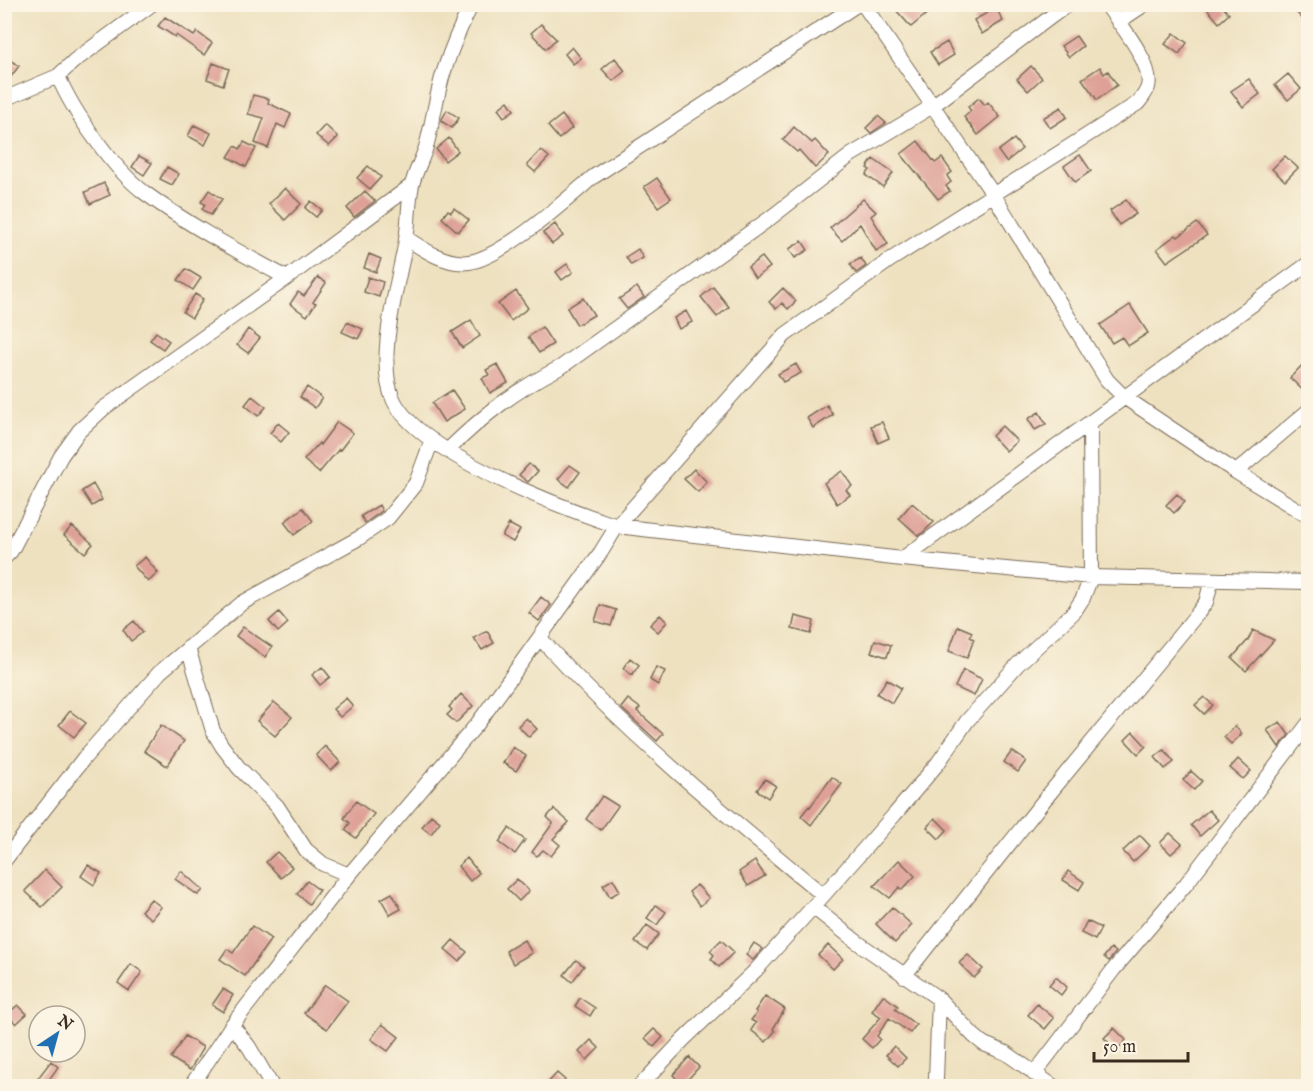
<svg xmlns="http://www.w3.org/2000/svg" width="1313" height="1091" viewBox="0 0 1313 1091" font-family="'IM FELL English',serif">
<style>
.building{fill:#dea097}
.lines{fill:none;stroke-linecap:round;stroke-linejoin:round}
.street-casing{stroke:#7a6a57;stroke-width:16}
.street{stroke:#fff;stroke-width:14}
</style>
<rect width="100%" height="100%" fill="#fcf5e5"/>
<filter id="ink" filterUnits="userSpaceOnUse"><feTurbulence type="fractalNoise" baseFrequency=".0167" numOctaves="2"/><feDisplacementMap in="SourceGraphic" scale="12" xChannelSelector="R" yChannelSelector="G"/><feConvolveMatrix kernelMatrix="1 2 1 2 8 2 1 2 1" color-interpolation-filters="sRGB"/></filter>
<filter id="wash" filterUnits="userSpaceOnUse"><feTurbulence type="fractalNoise" baseFrequency=".008" numOctaves="4" result="noise"/><feDisplacementMap in="SourceGraphic" scale="24" xChannelSelector="R" yChannelSelector="G"/><feGaussianBlur stdDeviation="1.35" result="paint"/><feColorMatrix in="noise" values="0 0 0 0 0 0 0 0 0 0 0 0 0 0 0 0 0 1.4 0 .05"/><feComposite in="paint" operator="in"/></filter>
<g filter="url(#wash)">
<rect width="100%" height="100%" fill="#eee1c0"/>
<g id="blocks">
<path class="building" d="M904,4H923L929,12L911,27L896,10Z
M1203,4H1220L1229,14L1219,23Z
M1289,4H1308V25Z
M996,8L1003,21L982,34L974,20Z
M165,17L194,36L197,32L212,43L204,55L176,35L175,37L158,26Z
M541,24L556,39L546,49L531,33Z
M1174,33L1187,43L1179,54L1165,44Z
M1076,36L1083,46L1069,57L1061,46Z
M947,42L954,55L938,65L930,52Z
M572,47L581,58L573,64L565,54Z
M4,56L19,66L4,86Z
M615,58L625,71L613,81L602,69Z
M213,63L229,69L223,85L207,79Z
M1031,66L1042,78L1028,91L1017,79Z
M1100,67L1104,74L1108,71L1117,85L1097,100L1082,79Z
M1288,74L1301,89L1288,100L1275,85Z
M1249,79L1260,94L1243,107L1231,91Z
M253,95L269,99L268,103L291,114L285,128L277,124L268,148L255,143L264,118L248,114Z
M979,98L985,105L988,102L1000,117L978,135L964,117L971,111L968,107Z
M508,101L514,110L504,117L498,109Z
M1061,107L1067,117L1050,128L1043,118Z
M447,110L459,118L452,128L441,121Z
M562,115L572,128L559,139L548,126Z
M878,116L886,123L871,133L866,128Z
M194,125L211,133L205,145L188,136Z
M325,125L338,137L329,146L316,135Z
M794,127L812,143L815,140L829,155L815,168L799,150L797,152L783,140Z
M449,138L458,151L445,161L436,149Z
M1014,139L1022,149L1006,162L998,151Z
M918,141L935,163L942,158L952,172L947,176L951,182L946,186L950,191L938,199L901,154Z
M244,142L256,148L246,167L228,157L235,146L240,149Z
M541,150L549,157L535,172L527,165Z
M1080,155L1091,171L1075,182L1064,166Z
M139,156L152,163L144,175L132,167Z
M1285,156L1298,168L1285,181L1272,169Z
M873,159L893,173L883,187L866,175L870,170L867,168Z
M368,166L381,177L370,189L357,178Z
M167,167L179,174L172,185L160,179Z
M657,178L671,198L658,207L644,187Z
M104,183L110,195L90,204L85,192Z
M285,188L301,204L285,220L269,204Z
M209,190L222,199L211,215L202,209L205,204L201,202Z
M365,191L375,201L354,217L347,208Z
M863,199L876,212L871,216L888,244L876,251L860,224L842,241L830,228Z
M1126,200L1136,214L1119,225L1110,211Z
M311,201L322,210L316,217L305,208Z
M454,208L469,220L458,232L442,218L448,210L451,212Z
M1197,223L1207,235L1167,262L1157,249L1176,235L1178,237Z
M555,224L563,236L552,244L543,233Z
M802,241L808,250L795,258L789,249Z
M638,249L643,258L631,265L626,257Z
M369,254L381,259L376,272L364,268Z
M762,257L770,267L755,278L748,267Z
M861,258L866,266L856,273L850,264Z
M567,264L573,272L562,280L556,272Z
M186,269L201,278L193,290L178,280Z
M318,277L326,283L313,302L316,303L307,316L290,304L298,292L304,296Z
M368,277L383,282L379,297L364,292Z
M637,287L644,297L627,309L619,299Z
M713,287L729,307L717,317L701,297Z
M783,288L796,301L788,309L782,303L776,309L769,302Z
M516,291L528,308L511,321L498,304Z
M195,294L203,299L192,318L183,312Z
M583,298L594,315L577,325L567,308Z
M1130,305L1148,333L1128,346L1122,337L1112,343L1100,325Z
M686,311L692,322L679,329L674,318Z
M471,320L480,336L462,348L452,332Z
M347,322L363,329L358,339L342,332Z
M542,327L553,344L539,353L528,337Z
M248,329L260,338L248,353L237,345Z
M156,332L169,341L163,349L150,340Z
M1308,359V395L1290,378Z
M497,364L508,383L490,393L482,378L489,375L486,370Z
M796,364L801,373L783,382L778,374Z
M307,387L322,398L315,408L300,397Z
M452,390L465,409L444,422L432,403Z
M252,396L266,407L258,416L245,405Z
M827,405L833,415L813,428L807,418Z
M1039,412L1046,424L1035,430L1028,419Z
M337,422L353,433L340,450L339,449L319,473L304,460L319,443L320,445Z
M882,422L889,438L878,443L871,426Z
M278,423L289,432L281,442L270,433Z
M1002,426L1017,441L1006,451L992,436Z
M529,464L538,471L528,482L519,475Z
M570,465L580,472L569,487L558,479Z
M694,469L707,482L698,492L684,479Z
M842,471L852,486L846,490L850,495L837,504L824,483Z
M93,484L102,500L92,506L82,491Z
M1177,494L1185,502L1174,513L1166,505Z
M912,503L934,522L919,536L899,518Z
M379,505L382,511L365,523L361,516Z
M303,508L313,521L294,535L284,522Z
M509,524L520,530L513,542L502,536Z
M72,526L93,544L85,553L64,535Z
M145,557L158,573L148,582L134,566Z
M541,597L551,605L539,621L529,613Z
M600,605L616,610L611,626L595,621Z
M279,612L288,623L278,632L269,621Z
M660,615L667,622L658,632L650,625Z
M795,616L814,621L811,634L792,629Z
M134,621L143,632L131,641L123,630Z
M958,626L972,632L970,637L974,639L967,658L949,651Z
M243,627L272,647L265,657L236,636Z
M1253,630L1274,640L1246,671L1232,658L1248,640Z
M487,631L494,643L482,650L474,638Z
M875,640L891,645L887,657L871,652Z
M630,658L639,665L632,675L623,668Z
M322,667L330,677L320,685L312,675Z
M656,667L665,671L658,685L650,680Z
M963,670L982,679L974,696L955,687Z
M887,679L901,688L892,703L877,694Z
M461,694L473,706L456,723L447,715L452,710L449,707Z
M1204,697L1213,705L1204,714L1195,705Z
M346,698L353,706L340,717L333,709Z
M628,699L640,708L637,711L663,734L657,741L621,708Z
M274,702L292,717L275,736L257,721Z
M70,711L86,723L74,737L59,725Z
M526,718L537,729L529,737L518,726Z
M1280,722L1289,735L1279,747L1267,730Z
M161,725L184,741L167,766L144,751Z
M1235,726L1242,734L1231,744L1224,737Z
M1133,732L1146,746L1138,754L1125,740Z
M325,746L340,762L331,771L316,755Z
M513,747L526,756L516,771L503,763Z
M1164,750L1174,762L1165,769L1155,757Z
M1012,751L1026,761L1018,772L1004,762Z
M1238,759L1251,771L1243,779L1230,768Z
M1191,771L1202,781L1194,790L1183,780Z
M832,777L842,784L811,825L801,816L809,806L810,807Z
M765,779L776,786L768,798L757,790Z
M602,796L618,806L601,830L586,819Z
M356,801L374,814L356,838L345,830L350,823L344,818Z
M554,809L569,822L553,839L560,845L551,856L543,850L537,856L532,852L553,823L547,817Z
M1209,810L1218,820L1200,836L1191,825Z
M431,815L440,822L431,834L422,827Z
M935,818L947,830L939,839L927,827Z
M509,828L525,840L515,854L499,842Z
M1170,833L1182,844L1171,854L1160,843Z
M1140,835L1150,846L1133,862L1123,851Z
M277,852L292,867L281,878L266,862Z
M467,858L479,873L470,881L458,866Z
M899,860L915,876L902,890L899,887L890,898L874,886Z
M755,861L765,876L748,886L739,872Z
M88,865L101,873L94,885L81,876Z
M45,870L62,887L42,907L25,891Z
M181,871L203,890L198,895L175,879Z
M1068,871L1084,882L1079,890L1063,880Z
M517,879L529,891L519,901L507,889Z
M613,879L620,891L610,897L603,885Z
M307,881L319,890L309,904L297,894Z
M697,885L709,898L700,906L689,892Z
M392,893L401,909L390,915L381,899Z
M151,899L161,907L151,919L141,911Z
M656,905L666,912L657,925L647,918Z
M892,907L912,925L895,943L876,924Z
M1087,921L1101,928L1095,940L1081,933Z
M647,925L659,934L647,950L635,942Z
M252,926L271,939L245,976L220,959L227,949L233,953Z
M453,940L467,952L459,961L445,949Z
M524,940L532,953L513,964L506,951Z
M721,940L734,952L719,967L711,959L714,955L710,951Z
M754,943L763,949L753,960L746,955Z
M828,945L843,959L833,969L818,955Z
M1111,948L1116,952L1109,961L1104,957Z
M968,955L983,969L974,978L959,963Z
M576,960L584,966L572,982L564,975Z
M131,964L142,972L129,991L118,983Z
M1056,977L1067,987L1061,995L1049,985Z
M325,985L348,1001L327,1029L304,1013Z
M223,989L233,995L223,1012L212,1005Z
M883,995L898,1006L895,1009L916,1025L910,1033L889,1018L877,1036L880,1039L872,1048L862,1039L881,1017L872,1011Z
M765,996L785,1009L773,1029L775,1031L766,1042L751,1030L756,1023L751,1020L757,1013L755,1011Z
M580,998L595,1008L590,1016L575,1006Z
M1037,1004L1054,1018L1045,1029L1028,1015Z
M18,1005L27,1014L16,1024L7,1014Z
M382,1024L399,1037L388,1051L371,1039Z
M1114,1028L1126,1040L1117,1050L1104,1038Z
M654,1029L663,1037L654,1047L645,1038Z
M185,1036L203,1047L190,1070L171,1058Z
M591,1040L599,1048L587,1060L579,1052Z
M894,1046L906,1058L898,1066L886,1055Z
M689,1057L699,1067L683,1085L673,1075Z
M51,1061L58,1067L46,1084L38,1078Z
M557,1073L565,1080L560,1086H545Z"/>
</g>
</g>
<g filter="url(#ink)">
<use href="#blocks" fill-opacity="0" stroke="#7a6a57" stroke-width="1.5"/>
<g class="lines">
<defs>
<path id="street" d="M472,4C461,25 451,49 444,71C436,96 433,122 426,147C422,160 415,172 412,185C408,203 409,222 406,240C399,282 374,361 394,401C422,455 560,507 617,526L902,559L1091,577L1308,582
M863,4L993,194L1107,380L1124,397L1236,472L1308,516
M1118,22L1145,4
M58,76C73,112 114,170 145,193C190,226 239,252 287,278
M4,99L58,76L74,61L152,4
M406,238C424,250 446,265 469,262C502,258 567,199 593,177L858,4
M448,450C485,414 514,391 561,367L769,219L851,155L931,107L1068,4
M1236,472L1308,411
M4,558L11,551L61,456L79,431L104,408L287,278L412,185
M902,559L1308,264
M540,638C626,733 725,814 823,895
M188,648L213,731L222,746L239,768L277,806L306,850L323,864L349,875
M4,861L84,758L160,672L242,603L359,538L388,518L416,483L432,440
M813,907L857,942L939,999L974,1036L984,1044L1006,1053L1053,1086
M904,976L1045,799L1198,613L1206,602L1212,580
M232,1025L249,1047L272,1086
M1034,1074L1114,969L1186,884L1308,724
M191,1086L232,1025L349,875L478,723L601,552L617,526L785,335L890,260L1138,103C1142,98 1146,93 1148,87C1154,64 1119,23 1106,4
M640,1086L683,1040L756,970L813,907L895,814L938,763L967,721L1018,664L1074,612L1083,598L1091,577L1090,422
M934,1086L936,1079L939,999"/>
</defs>
<use href="#street" class="street-casing"/>
<use href="#street" class="street"/>
</g>
</g>
<rect width="1313" height="1091" fill="none" stroke="#fcf5e5" stroke-width="24"/>
<g transform="translate(57 1034) rotate(36)"><circle r="28" fill="#fcf5e5" stroke="#afa495" stroke-width="1.5"/>
<path d="M0-4.5L10 22L0 15L-10 22Z" fill="#1f6fb2"/>
<text y="-9" font-size="16" font-weight="bold" text-anchor="middle" fill="#3b2a1e">N</text>
</g>
<path d="M1094 1052v9h94v-9" fill="none" stroke="#3b2a1e" stroke-width="3"/>
<text x="1103" y="1052" font-size="18" fill="#3b2a1e" stroke="#fcf5e5" stroke-width="4.5" paint-order="stroke">50 m</text>
</svg>
